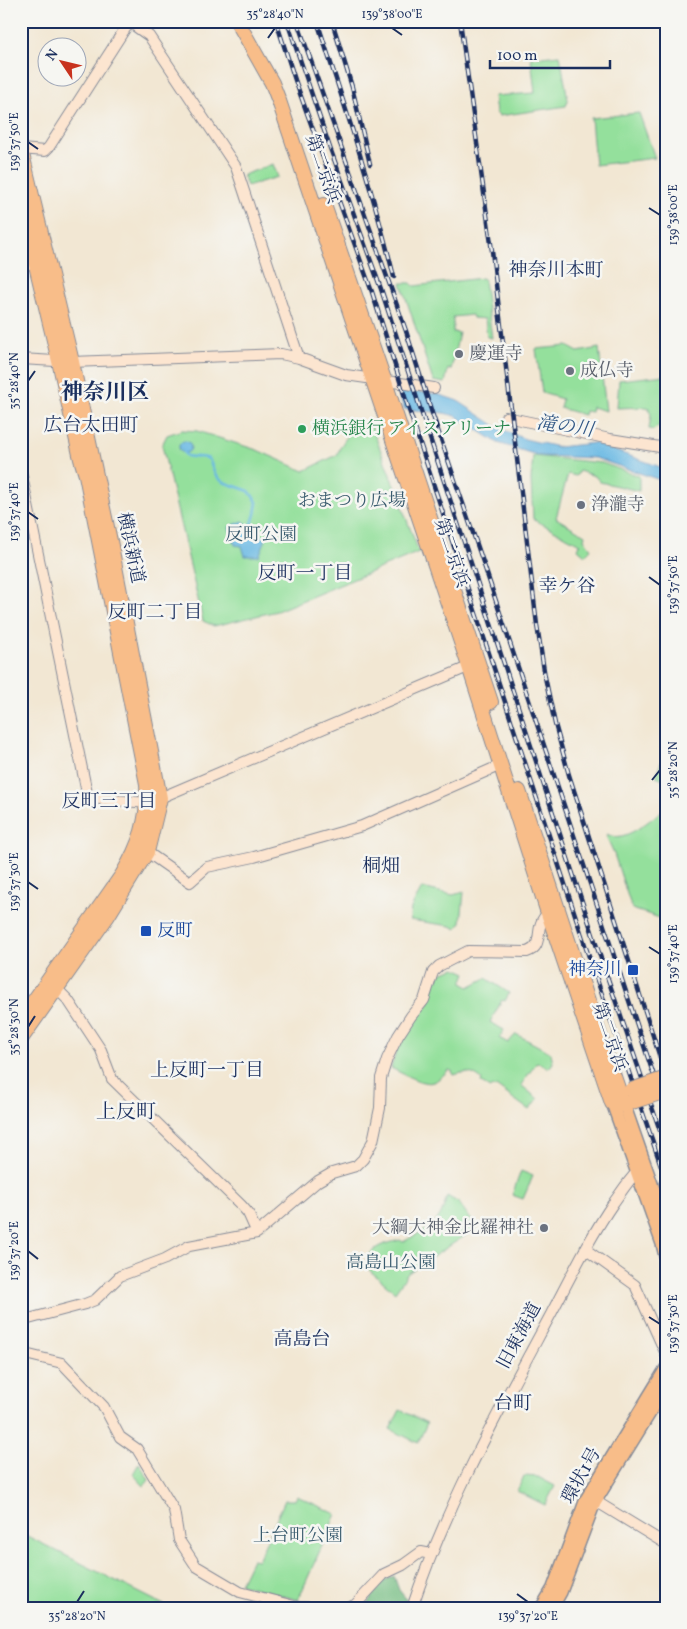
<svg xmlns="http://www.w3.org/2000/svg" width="687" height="1629" viewBox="0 0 687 1629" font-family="Vollkorn,'Noto Serif JP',serif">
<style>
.green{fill:#94e09c;stroke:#58887d}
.forest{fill:#77be84;stroke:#497671}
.water{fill:#68b8e3;stroke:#4274a0}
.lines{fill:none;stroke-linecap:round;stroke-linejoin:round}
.stream{stroke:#68b8e3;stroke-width:2.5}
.secondary-casing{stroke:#868b98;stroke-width:12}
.primary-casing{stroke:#868b98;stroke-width:14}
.highway-casing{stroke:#868b98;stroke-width:16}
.secondary{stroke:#fce5d0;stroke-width:10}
.primary{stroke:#f8bd89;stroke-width:11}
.highway{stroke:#f8bd89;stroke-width:14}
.rail-casing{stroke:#1b2f5e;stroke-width:4.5}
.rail{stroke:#f6f6f2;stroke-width:2.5;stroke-dasharray:8;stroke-linecap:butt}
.highway-bridge-casing{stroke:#868b98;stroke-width:16;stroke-linecap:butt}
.highway-bridge{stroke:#f8bd89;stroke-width:14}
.ticks{fill:none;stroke:#1b2f5e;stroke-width:2}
.worship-dot{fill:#6b7280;stroke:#f6f6f2;stroke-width:2}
.leisure-dot{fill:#2e9e5b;stroke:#f6f6f2;stroke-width:2}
.transit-dot{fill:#1a4fb4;stroke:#f6f6f2;stroke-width:2}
.labels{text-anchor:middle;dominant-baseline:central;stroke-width:5;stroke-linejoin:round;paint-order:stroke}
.street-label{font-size:18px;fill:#1b2f5e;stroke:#f6f6f2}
.worship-label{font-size:18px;fill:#5b616d;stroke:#f6f6f2;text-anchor:start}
.leisure-label{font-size:18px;fill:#27864d;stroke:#f6f6f2;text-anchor:start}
.park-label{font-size:18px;fill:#395b6e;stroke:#f6f6f2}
.transit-label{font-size:18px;fill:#164399;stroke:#f6f6f2;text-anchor:start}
.neighbourhood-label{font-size:19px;fill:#1b2f5e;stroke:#f6f6f2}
.water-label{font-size:19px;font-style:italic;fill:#325886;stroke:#f6f6f2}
.quarter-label{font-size:20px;fill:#1b2f5e;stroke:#f6f6f2}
.district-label{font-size:22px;font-weight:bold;fill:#1b2f5e;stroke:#f6f6f2}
.neatline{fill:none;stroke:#1b2f5e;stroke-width:2}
.ticks-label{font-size:12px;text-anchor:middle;fill:#1b2f5e}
</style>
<rect width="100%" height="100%" fill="#f6f6f2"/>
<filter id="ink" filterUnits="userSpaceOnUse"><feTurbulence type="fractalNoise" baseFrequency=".02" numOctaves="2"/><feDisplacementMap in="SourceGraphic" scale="10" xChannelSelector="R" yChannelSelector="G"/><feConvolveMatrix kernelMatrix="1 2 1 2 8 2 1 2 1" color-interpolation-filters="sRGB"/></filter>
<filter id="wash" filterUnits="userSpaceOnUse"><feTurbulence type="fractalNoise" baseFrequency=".0096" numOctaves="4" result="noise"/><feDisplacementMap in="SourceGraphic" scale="20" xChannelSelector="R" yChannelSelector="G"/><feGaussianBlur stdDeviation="1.12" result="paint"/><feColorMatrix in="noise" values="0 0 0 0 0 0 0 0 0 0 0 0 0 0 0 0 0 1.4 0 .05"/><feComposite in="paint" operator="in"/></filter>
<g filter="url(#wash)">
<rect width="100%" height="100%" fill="#f2e7d3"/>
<path class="green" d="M560,55L568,100L566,106L499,116L496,113L494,96L535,93L531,58Z
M639,113L655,158L595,165L591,118Z
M273,164L278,177L247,186L243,175Z
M482,278L484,280L492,338L487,337L485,319L473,318L472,315L453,317V332L459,333L451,370L448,369L445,383L433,381L401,283H411L414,286Z
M567,346L578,352L599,348L606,411L592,407L591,412L585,411L584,415L560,408L562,399L542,393L536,349Z
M666,375V419L654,430L649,429L651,415L649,408L646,407L617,408L619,380Z
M370,422L419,552L277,611L214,626L203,621L162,445L167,435L182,430L197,431L257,450L304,471L337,455C344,438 352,427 370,422Z
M533,456L602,463L639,476V491L600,482L595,476L579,471L576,476L568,474L556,518L585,535L584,539L591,549L585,555L578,549L580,544L533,519L531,480Z
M666,750V780L656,776Z
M666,808V920L632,909L613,851L606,836L607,834C625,845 651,818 666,808Z
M422,888L453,895L464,892L461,922L456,929L451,926L410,920L411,908Z
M455,968L466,973L462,983L469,987L486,978L509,993L505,1001L502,1000L490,1022L504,1030L499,1038L508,1043L516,1034L551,1053L553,1063L549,1068L537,1062L521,1085L538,1099L529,1110L496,1086L495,1088L492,1086L490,1088L481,1083L482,1080C472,1072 466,1071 454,1075L452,1071L449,1070C444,1074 439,1080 433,1082C423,1086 400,1072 391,1068L397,1049L415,1019L429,1004L436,978L440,973Z
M521,1171L533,1176L523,1199L512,1195Z
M447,1196L459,1203L477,1228L408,1273L395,1292L369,1270L365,1263C373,1245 382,1245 400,1240L403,1242C429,1227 439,1228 447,1196Z
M400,1410L427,1423L418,1443L390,1429Z
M139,1463L149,1480L144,1486L133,1474Z
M524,1476L538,1477L555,1486L545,1505L517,1491Z
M297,1496L336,1514L298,1600L240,1584L252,1559L258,1560L285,1500H295Z
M21,1533L170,1608H23L21,1600Z"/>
<path class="forest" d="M394,1576L399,1590L407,1600L404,1608H363L385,1580Z"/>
<path class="water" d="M398,390L437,394L458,401L499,428L525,439L558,447L594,443L666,469V482L595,458L541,456L527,452L498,443L456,416L444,413L404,409Z
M179 447a6 6 0 1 1 12 0a6 6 0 1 1-12 0Z
M243,521L266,539L259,556H245L242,546L235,545L229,527Z"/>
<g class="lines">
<path class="stream" d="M184,453L187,456C195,458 201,456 209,459L216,476L223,482L249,491L257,502L255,514L251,527"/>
</g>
</g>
<g filter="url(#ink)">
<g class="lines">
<defs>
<path id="secondary" d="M128,21L149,36L236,167L299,358
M21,149L45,151L49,147L130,21
M21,266L36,262
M21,359L72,362L281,354L299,358L346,375L434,388
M506,417L610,439L666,448
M21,471L88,798L148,803L475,664
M147,852L190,882L207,867L254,857L362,826L501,765
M56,988L68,1000L101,1050L112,1079L241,1205L248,1213L257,1233
M585,1249L635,1285L666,1354
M21,1321L85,1304L95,1300L120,1276L165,1259L189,1246L257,1233L318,1181L332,1173L356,1166L363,1159L373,1141L380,1108L381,1078L387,1059L398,1036L411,1016L424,1000L433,972L439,966L468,951L527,952C546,946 532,927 548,913
M21,1353L62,1363L104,1407L120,1437L137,1449L174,1510L179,1540L196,1566L240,1592L298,1607L320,1608
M587,1499L602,1505L666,1544
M349,1608L356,1604L384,1574L403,1565L421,1552L431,1554
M412,1608C446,1505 500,1409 551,1314C571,1276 590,1237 614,1202C622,1191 628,1181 637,1172"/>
<path id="primary" d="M622,1098L666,1224
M612,1103L662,1244L666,1260
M541,1608L553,1588L586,1499L666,1368
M552,1608L561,1592L595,1502L666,1387"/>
<path id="highway" d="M237,21L272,83L279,101L466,657L548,913L612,1103
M21,150L72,362L111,546L160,798L147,852L107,917L21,1039
M21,203L59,361L81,459L86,475L147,784C149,819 140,845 122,875L21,1019
M324,205L387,388L491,702
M519,791L594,1019L620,1094
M612,1103L624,1105L635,1101"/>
</defs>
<use href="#secondary" class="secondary-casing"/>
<use href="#primary" class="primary-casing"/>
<use href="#highway" class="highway-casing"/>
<use href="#secondary" class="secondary"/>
<use href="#primary" class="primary"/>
<use href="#highway" class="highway"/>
<defs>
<path id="rail" d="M276,21L295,80L372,292L409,410L586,948L666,1180
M287,21L330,148L381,289L596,944L666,1148
M297,21L406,331L432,413L484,565L666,1112
M317,21C345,106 373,191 394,277
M332,21L352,87L370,164
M460,21L492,251L537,625L545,677L555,724L569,775L666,1076"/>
</defs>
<use href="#rail" class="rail-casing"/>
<use href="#rail" class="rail"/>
<defs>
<path id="highway-bridge" d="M631,1090L666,1078
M635,1101L666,1091"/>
</defs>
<use href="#highway-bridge" class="highway-bridge-casing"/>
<use href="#highway-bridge" class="highway-bridge"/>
</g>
</g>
<path class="ticks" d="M392,28L402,35M268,38L275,28M28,142L38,149M649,208L660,215M28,381L35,371M28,512L38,519M649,577L660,585M652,780L660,770M28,882L38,889M649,947L660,954M28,1027L35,1016M28,1251L38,1259M649,1317L660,1324M517,1594L528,1602M77,1602L84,1591"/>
<g class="worship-dot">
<circle cx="459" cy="354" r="5"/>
<circle cx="570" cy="371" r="5"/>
<circle cx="581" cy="505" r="5"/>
<circle cx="544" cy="1228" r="5"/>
</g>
<circle class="leisure-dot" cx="302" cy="429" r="5"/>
<g class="transit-dot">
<rect x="140" y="925" width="12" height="12" rx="2.5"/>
<rect x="627" y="964" width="12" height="12" rx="2.5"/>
</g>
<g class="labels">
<g class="street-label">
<text transform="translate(322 169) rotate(71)">第二京浜</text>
<text transform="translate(130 548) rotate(78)">横浜新道</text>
<text transform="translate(451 553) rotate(71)">第二京浜</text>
<text transform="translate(609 1037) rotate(71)">第二京浜</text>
<text transform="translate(520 1336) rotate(-62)">旧東海道</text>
<text transform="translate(582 1476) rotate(-61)">環状1号</text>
</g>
<g class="worship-label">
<text x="469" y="354">慶運寺</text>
<text x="580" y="371">成仏寺</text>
<text x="591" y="505">浄瀧寺</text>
<text x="534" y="1228" text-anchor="end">大綱大神金比羅神社</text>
</g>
<g class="leisure-label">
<text x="312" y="429">横浜銀行 アイスアリーナ</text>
</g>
<g class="park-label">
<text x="352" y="501">おまつり広場</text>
<text x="261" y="535">反町公園</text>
<text x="391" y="1263">高島山公園</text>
<text x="298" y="1536">上台町公園</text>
</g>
<g class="transit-label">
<text x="157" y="931">反町</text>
<text x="622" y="970" text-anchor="end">神奈川</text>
</g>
<g class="neighbourhood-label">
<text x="556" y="271">神奈川本町</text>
<text x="91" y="426">広台太田町</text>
<text x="305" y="574">反町一丁目</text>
<text x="567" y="587">幸ケ谷</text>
<text x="155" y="613">反町二丁目</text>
<text x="109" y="802">反町三丁目</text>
<text x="381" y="867">桐畑</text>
<text x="207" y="1071">上反町一丁目</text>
<text x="302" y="1340">高島台</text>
<text x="513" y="1404">台町</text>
</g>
<g class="water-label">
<text transform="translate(565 427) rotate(8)">滝の川</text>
</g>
<g class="quarter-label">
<text x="126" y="1113">上反町</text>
</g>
<g class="district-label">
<text x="105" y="393">神奈川区</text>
</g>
</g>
<rect width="687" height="1629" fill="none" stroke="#f6f6f2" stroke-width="55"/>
<g transform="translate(62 62) rotate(305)"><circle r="24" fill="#f6f6f2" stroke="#9ea6b7"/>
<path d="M0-4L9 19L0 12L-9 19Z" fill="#c8321e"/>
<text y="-8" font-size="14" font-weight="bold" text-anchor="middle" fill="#1b2f5e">N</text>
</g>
<path d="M490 60v8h120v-8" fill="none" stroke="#1b2f5e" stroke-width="2.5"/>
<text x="497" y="60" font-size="15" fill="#1b2f5e" stroke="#f6f6f2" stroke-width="4" paint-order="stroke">100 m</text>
<rect x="28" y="28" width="632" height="1574" class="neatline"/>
<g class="ticks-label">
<text x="275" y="18">35°28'40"N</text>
<text x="392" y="18">139°38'00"E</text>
<text transform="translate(14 142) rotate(-90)" y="4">139°37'50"E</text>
<text transform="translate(673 215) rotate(-90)" y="4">139°38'00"E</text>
<text transform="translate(14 381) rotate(-90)" y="4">35°28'40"N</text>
<text transform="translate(14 512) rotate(-90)" y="4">139°37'40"E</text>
<text transform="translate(673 585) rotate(-90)" y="4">139°37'50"E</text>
<text transform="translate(673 770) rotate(-90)" y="4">35°28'20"N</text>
<text transform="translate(14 882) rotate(-90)" y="4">139°37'30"E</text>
<text transform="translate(673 954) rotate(-90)" y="4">139°37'40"E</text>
<text transform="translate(14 1027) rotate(-90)" y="4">35°28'30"N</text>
<text transform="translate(14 1251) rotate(-90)" y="4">139°37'20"E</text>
<text transform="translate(673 1324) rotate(-90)" y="4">139°37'30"E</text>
<text x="77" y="1620">35°28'20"N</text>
<text x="528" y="1620">139°37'20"E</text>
</g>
</svg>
